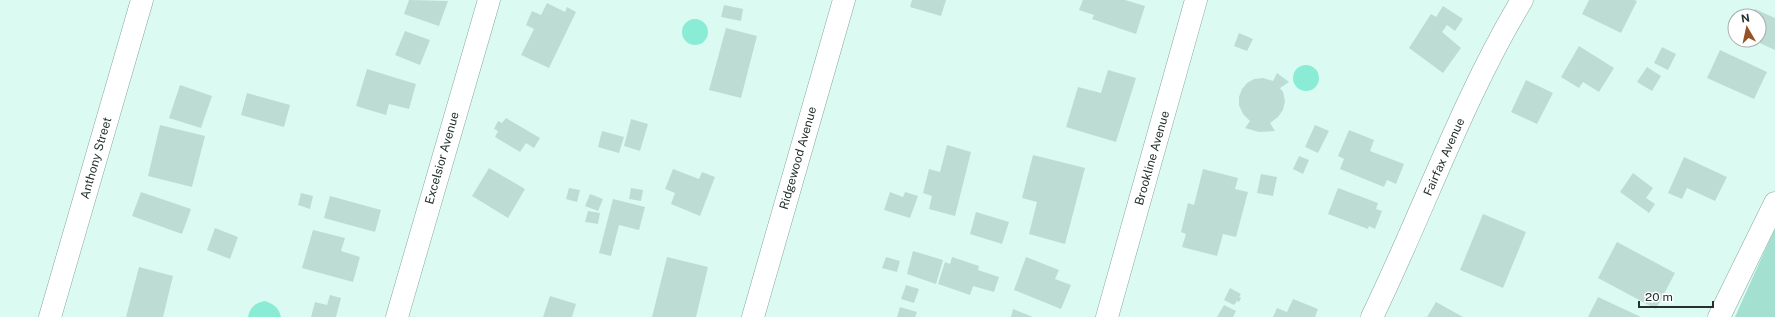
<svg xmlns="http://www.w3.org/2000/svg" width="1775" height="317" viewBox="0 0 1775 317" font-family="'Public Sans',sans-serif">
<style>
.green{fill:#a4e0d0}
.water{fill:#8becd5}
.building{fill:#bdddd4}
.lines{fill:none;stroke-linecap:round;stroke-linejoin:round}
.minor-casing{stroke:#88a69e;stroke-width:23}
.minor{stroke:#fff;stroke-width:22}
.labels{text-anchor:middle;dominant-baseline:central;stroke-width:3;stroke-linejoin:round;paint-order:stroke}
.street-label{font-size:12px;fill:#24312d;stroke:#fff}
</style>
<rect width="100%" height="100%" fill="#dbfbf2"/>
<path class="green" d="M1775,228V317H1735Z"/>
<path class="water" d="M682 32a13 13 0 1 1 26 0a13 13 0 1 1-26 0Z
M1293 78a13 13 0 1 1 26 0a13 13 0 1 1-26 0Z
M265,301C274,304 279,308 281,317H248C250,307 255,303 265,301Z"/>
<path class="building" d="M409,0L448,1L439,26L404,14Z
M912,0H946L941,16L910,7Z
M1083,0H1125L1145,6L1136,34L1092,19L1094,15L1079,10Z
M1589,0H1634L1637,1L1621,33L1582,14Z
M547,3L565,12L567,7L576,12L549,68L521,55L534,29L526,25L532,11L541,15Z
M724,5L743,9L741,21L721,17Z
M1443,6L1463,19L1455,31L1447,25L1442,32L1461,48L1443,73L1409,48L1431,14L1436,17Z
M1755,9L1775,18V50L1753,40H1759V16H1751Z
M726,28L757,36L741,98L709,90Z
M405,31L430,40L420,65L395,55Z
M1239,33L1253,39L1247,51L1234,46Z
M1579,46L1614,68L1599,92L1583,82L1579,88L1561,77Z
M1662,47L1676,54L1668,70L1654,63Z
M1720,50L1767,72L1754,99L1707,78Z
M1647,67L1661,76L1652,91L1637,82Z
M367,69L416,84L409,109L389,104L386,115L356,106Z
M1108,70L1136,78L1116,142L1066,127L1078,87L1101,93Z
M1277,73L1289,82L1280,88L1283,92L1285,101L1283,110L1278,117L1270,123L1275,131L1259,132L1245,128L1250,121L1243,114L1239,105V97L1242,89L1247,83L1254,79L1263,78L1273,81Z
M1526,80L1553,93L1537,124L1511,112Z
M180,85L212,96L201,128L169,118Z
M247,93L290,105L284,127L241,115Z
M506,118L540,138L534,148L526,143L520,152L495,137L498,131L494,129L498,121L502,123Z
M631,119L648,124L640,151L624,146Z
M160,125L205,136L192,187L148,176Z
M1315,125L1329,131L1318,153L1305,147Z
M1349,130L1374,140L1370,151L1404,164L1396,184L1387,180L1384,187L1340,169L1344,159L1338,156Z
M602,131L624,137L619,153L598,147Z
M947,145L971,152L955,216L929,209L932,196L923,193L929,169L940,172Z
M1033,155L1085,168L1065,244L1029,234L1037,202L1022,198Z
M1299,156L1309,160L1303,174L1293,169Z
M1684,157L1727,177L1715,201L1687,188L1682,199L1668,193Z
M489,168L525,189L508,218L472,196Z
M673,169L699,179L702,172L715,177L700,216L671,204L675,193L665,189Z
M1203,169L1238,178L1235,189L1248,192L1236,237L1223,234L1217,256L1182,247L1186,234L1181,232L1188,203L1194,205Z
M1633,173L1653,188L1646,198L1655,204L1649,213L1620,192Z
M1261,174L1277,177L1273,196L1257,193Z
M569,188L580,190L577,202L566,199Z
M631,188L643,190L641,201L629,199Z
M1338,188L1378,203L1376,209L1382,211L1375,229L1369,226L1368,229L1328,214Z
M141,192L191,209L182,234L132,216Z
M890,192L903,197L905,192L918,196L910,218L884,210Z
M301,193L313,196L310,209L298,205Z
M590,194L603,199L598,211L585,206Z
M330,196L381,210L375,232L324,218Z
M613,199L645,207L639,230L619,225L611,256L599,253Z
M588,211L600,213L598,224L585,222Z
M976,212L1009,222L1002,244L970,234Z
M1483,214L1526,232L1503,288L1460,270Z
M215,228L238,237L230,259L207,250Z
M313,230L345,238L341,251L360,257L353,282L302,268Z
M1617,242L1675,273L1656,309L1598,278Z
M913,251L943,260L936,284L907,274Z
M667,257L708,267L696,317H652Z
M886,257L900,261L897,272L882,268Z
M952,257L979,266L978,270L999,277L994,292L973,286L970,295L938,284L945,262L950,264Z
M1026,257L1059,270L1055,279L1071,285L1061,309L1014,290Z
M139,267L173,276L163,317H126Z
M906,285L919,289L914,303L901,299Z
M1230,288L1241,294L1239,297L1241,298L1239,302L1237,301L1234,305L1224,300Z
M330,295L341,298L336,317H311L315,302L327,305Z
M550,296L576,304L572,317H543Z
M1598,297L1641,317H1588Z
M1293,299L1318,309L1315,317H1273L1277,308L1287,312Z
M1436,302L1463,317H1427Z
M1224,305L1236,311L1233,317H1217Z
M900,307L917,312L915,317H897Z
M1013,309L1033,317H1011Z"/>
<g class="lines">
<defs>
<path id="minor" d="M50,317L142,0
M397,317L489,0
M753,317L844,0
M1107,317L1196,0
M1372,317C1423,212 1462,100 1522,0
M1719,317L1775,203"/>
</defs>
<use href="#minor" class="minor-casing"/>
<use href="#minor" class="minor"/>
</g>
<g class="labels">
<g class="street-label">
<text transform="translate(1444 157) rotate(-66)">Fairfax Avenue</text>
<text transform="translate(96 158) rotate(-74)">Anthony Street</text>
<text transform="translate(442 158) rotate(-74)">Excelsior Avenue</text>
<text transform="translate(798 158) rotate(-74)">Ridgewood Avenue</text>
<text transform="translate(1152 158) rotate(-74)">Brookline Avenue</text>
</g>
</g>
<g transform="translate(1747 28) rotate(351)"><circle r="19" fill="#ffffff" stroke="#a7adab"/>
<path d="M0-3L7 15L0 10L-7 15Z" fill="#975326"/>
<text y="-6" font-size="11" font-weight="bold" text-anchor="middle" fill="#24312d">N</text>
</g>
<path d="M1639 301v6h74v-6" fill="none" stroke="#24312d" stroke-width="2"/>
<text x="1645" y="301" font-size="12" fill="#24312d" stroke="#ffffff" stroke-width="3" paint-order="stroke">20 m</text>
</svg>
